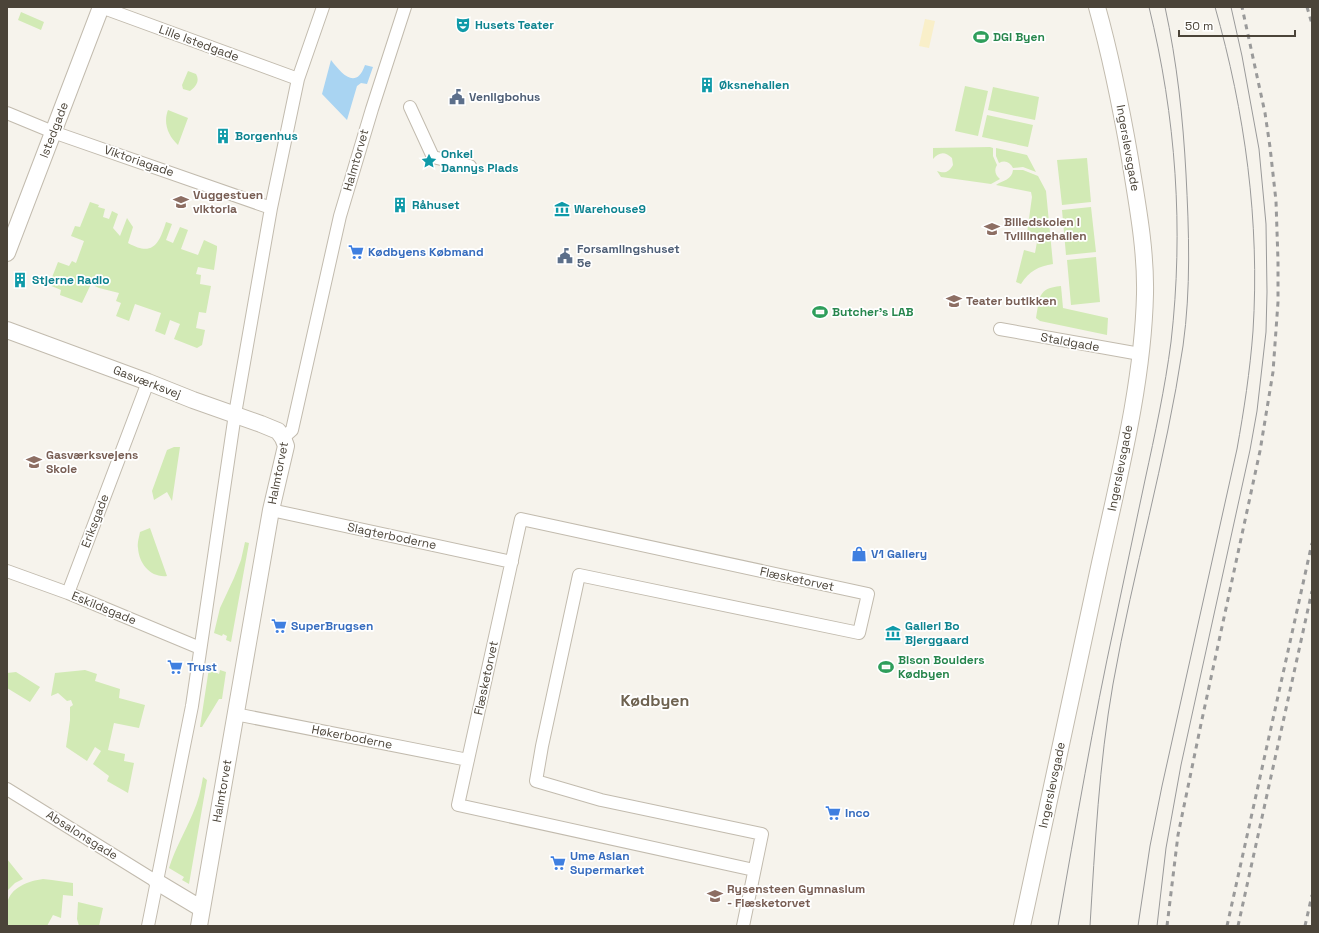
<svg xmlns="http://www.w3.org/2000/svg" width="1319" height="933" viewBox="0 0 1319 933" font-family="'Space Grotesk',sans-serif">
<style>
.green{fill:#d2eab5}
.sand{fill:#f9efc9}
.water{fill:#a9d4f2}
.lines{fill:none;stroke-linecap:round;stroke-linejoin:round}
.minor-casing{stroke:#c2bbae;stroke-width:14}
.tertiary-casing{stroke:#c2bbae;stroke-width:18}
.minor{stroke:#fff;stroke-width:12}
.tertiary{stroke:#fff;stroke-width:16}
.tram{stroke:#9a9a9a;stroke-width:1}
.rail{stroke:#9a9a9a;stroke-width:3;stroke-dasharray:5 5;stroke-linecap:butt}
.labels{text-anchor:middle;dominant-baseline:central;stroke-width:3.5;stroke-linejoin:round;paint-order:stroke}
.culture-label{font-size:12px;font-weight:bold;fill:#0d838f;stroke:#fff;text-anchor:start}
.leisure-label{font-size:12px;font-weight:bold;fill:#27864d;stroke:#fff;text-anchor:start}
.street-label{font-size:12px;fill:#4b4439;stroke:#fff}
.service-label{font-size:12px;font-weight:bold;fill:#4e5e75;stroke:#fff;text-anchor:start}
.education-label{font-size:12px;font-weight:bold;fill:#785e54;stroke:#fff;text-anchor:start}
.shop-label{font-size:12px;font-weight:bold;fill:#366cbe;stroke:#fff;text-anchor:start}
.district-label{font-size:16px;font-weight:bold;fill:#6e6250;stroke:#fff}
</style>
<rect width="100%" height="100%" fill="#f6f3ec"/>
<path class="green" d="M21,12L44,22L41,30L18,20Z
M188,71L196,74C200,81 196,87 190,91L183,89L182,85Z
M965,86L988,91L978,136L955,131Z
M993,87L1039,97L1035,120L988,110Z
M168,110L188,118L178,145C168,136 163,123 168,110Z
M987,115L1033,125L1028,147L982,137Z
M990,147L993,148V156L997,165C994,170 995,175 1000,179L991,184L941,177L937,171C945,174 949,172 953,165L952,158C945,151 939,152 933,159V148Z
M996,148L1027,155L1036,172L1023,167L1013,168C1010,162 1005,160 999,163L996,156Z
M1087,158L1091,202L1062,205L1057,160Z
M1013,170H1023L1038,176L1046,191L1053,264C1039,266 1029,271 1021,284L1016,282L1024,250L1035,253L1037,242L1026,240L1032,197L1031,192L996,185C1003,180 1012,180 1013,170Z
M90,202L99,205L98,207L105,209L103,217L109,219L112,211L118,214L113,228L120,236L127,218L133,227L128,243C153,257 159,244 166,222L172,224L166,240L173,243L180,227L188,230L181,249L198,255L204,240L217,246V249L214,270L198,267L196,274L201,275L200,284L211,286L206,313L199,312L196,328L205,330L202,345L197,348L174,339L180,324L170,320L165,335L155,331L161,313L135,304L129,321L116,316L121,303L116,301L119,293L99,288L91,284L82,303L60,295L61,290L49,285L58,262L69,266L72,261L76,263L84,241L71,236L75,226L80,227Z
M1091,207L1096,252L1066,255L1062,210Z
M1096,257L1100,302L1071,305L1067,260Z
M1061,286L1063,308L1108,318L1107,335L1040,321L1036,318C1040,298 1037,288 1061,286Z
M174,447H180L172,501L167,492L154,500L152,491L167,450Z
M150,528L167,576C151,578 139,564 138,548C137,543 139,538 140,532Z
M245,542L249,543L231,642L226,640L227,636L223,634L222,636L214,633L220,608L234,578L241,560Z
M209,668L215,670V672L219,674L220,670L226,672L222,699H219L202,727H200Z
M85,670L97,674L95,681L120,689L119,698L145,705L139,728L114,723L108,750L125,754L124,761L134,763L128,793L107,781L109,776L93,764L101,751L95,747L87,761L66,747L70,720V707L73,705L71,700L67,701L58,693L51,696L55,673Z
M16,672L40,687L30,702L7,688V673Z
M203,777L207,780L189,884L182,880L184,877L169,868C175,849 185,832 193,813C198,802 201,790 203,777Z
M7,859L23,879L15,883L7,891Z
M43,879L52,880L73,883V896L63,895L61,918L53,915L47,926H7C7,919 6,911 7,904C10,887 29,881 43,879Z
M78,902L103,908L99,926H79L77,919Z"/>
<path class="sand" d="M925,19L935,21L929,48L919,46Z"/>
<path class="water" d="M331,60C341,73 356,91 365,65L373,67L367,84L361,83L357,86L347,120L322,94Z"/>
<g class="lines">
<defs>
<path id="minor" d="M101,7L298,79
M410,107L433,157L470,166
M7,113L53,132L271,208
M1000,329L1140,354
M283,438L292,430L340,216L372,109L405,7
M271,510L512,562
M7,571L68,593L200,648
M68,593L148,382
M235,714L468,760
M7,789L157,882
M148,926L192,706L235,414L271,208L298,79L323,7
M743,926L762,834L601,800L536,781L542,746L579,575L859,633L868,594L521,519L458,805L754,870"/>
<path id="tertiary" d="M7,253L101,7
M7,330L148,382L193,400L261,424L278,431L283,438L286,446L271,510L199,926
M157,882L202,909
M1022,926C1048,805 1074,684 1100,563C1119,476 1143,383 1145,294C1146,249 1137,203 1130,159C1121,107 1111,57 1097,7"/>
</defs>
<use href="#minor" class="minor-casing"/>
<use href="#tertiary" class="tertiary-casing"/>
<use href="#minor" class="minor"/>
<use href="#tertiary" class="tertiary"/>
<path class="tram" d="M1058,926C1076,824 1093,723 1115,622C1125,575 1135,527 1145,480C1155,434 1165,388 1171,342C1184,229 1176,117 1149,7
M1090,926C1095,845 1099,764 1113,684C1133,571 1166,460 1183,346C1191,289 1189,231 1186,174C1183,118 1177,62 1165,7
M1138,926L1150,846L1162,786L1237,449C1244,410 1250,371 1253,331C1260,222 1245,112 1215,7
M1157,926L1166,848L1181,765L1250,450L1257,411L1266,332L1267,292L1266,224L1259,149L1242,56L1231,7"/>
<path class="rail" d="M1307,7L1312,24
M1167,926L1178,835L1201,724L1260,451L1273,372L1278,302V261L1276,201L1270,147L1265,113L1242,7
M1227,926L1312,543
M1238,926L1312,591
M1305,926L1312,895"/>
</g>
<defs>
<symbol id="theatre-bare" viewBox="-9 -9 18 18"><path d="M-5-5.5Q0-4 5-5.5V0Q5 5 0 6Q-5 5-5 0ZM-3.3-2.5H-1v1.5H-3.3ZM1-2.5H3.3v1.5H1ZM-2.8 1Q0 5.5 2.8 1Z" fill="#0f9aa8" stroke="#fff" stroke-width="2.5" paint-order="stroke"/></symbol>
<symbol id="stadium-bare" viewBox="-9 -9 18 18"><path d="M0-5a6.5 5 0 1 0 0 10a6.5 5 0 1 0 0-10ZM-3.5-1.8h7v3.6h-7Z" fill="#2e9e5b" stroke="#fff" stroke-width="2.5" paint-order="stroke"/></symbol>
<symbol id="building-bare" viewBox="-9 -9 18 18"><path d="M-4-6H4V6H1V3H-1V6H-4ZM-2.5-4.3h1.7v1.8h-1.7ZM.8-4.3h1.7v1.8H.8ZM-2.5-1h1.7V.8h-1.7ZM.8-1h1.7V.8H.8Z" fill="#0f9aa8" stroke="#fff" stroke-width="2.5" paint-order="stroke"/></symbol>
<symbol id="civic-bare" viewBox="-9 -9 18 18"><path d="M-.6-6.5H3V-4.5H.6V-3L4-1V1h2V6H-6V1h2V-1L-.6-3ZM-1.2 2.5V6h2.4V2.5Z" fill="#5c6f8a" stroke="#fff" stroke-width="2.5" paint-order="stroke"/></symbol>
<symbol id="sight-bare" viewBox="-9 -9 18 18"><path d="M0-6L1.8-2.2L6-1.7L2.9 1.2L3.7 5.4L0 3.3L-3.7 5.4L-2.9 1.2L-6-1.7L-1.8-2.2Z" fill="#0f9aa8" stroke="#fff" stroke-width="2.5" paint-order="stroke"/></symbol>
<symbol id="school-bare" viewBox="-9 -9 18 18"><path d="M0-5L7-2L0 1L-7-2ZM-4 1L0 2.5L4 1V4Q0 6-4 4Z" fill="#8d6e63" stroke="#fff" stroke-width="2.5" paint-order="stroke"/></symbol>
<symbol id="museum-bare" viewBox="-9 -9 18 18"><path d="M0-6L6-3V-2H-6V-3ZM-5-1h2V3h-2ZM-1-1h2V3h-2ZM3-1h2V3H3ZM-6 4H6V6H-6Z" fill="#0f9aa8" stroke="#fff" stroke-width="2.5" paint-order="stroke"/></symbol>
<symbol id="supermarket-bare" viewBox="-9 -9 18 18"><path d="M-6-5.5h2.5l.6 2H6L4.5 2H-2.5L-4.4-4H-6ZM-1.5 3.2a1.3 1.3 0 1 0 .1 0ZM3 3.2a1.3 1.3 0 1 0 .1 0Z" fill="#3f7fe0" stroke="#fff" stroke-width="2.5" paint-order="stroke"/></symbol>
<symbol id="shop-bare" viewBox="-9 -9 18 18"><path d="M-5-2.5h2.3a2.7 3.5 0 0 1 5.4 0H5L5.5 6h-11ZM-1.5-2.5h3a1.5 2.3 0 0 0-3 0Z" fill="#3f7fe0" stroke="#fff" stroke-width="2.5" paint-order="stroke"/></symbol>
<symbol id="university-bare" viewBox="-9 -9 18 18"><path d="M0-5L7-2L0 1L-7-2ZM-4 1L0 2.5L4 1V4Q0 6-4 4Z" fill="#8d6e63" stroke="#fff" stroke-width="2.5" paint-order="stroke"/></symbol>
</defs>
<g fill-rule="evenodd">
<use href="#theatre-bare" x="452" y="14" width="22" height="22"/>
<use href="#stadium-bare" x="970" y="26" width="22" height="22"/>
<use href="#building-bare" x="696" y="74" width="22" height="22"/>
<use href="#civic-bare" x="446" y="86" width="22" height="22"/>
<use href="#building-bare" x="212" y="125" width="22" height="22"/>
<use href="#sight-bare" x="418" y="150" width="22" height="22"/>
<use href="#school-bare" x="170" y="191" width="22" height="22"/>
<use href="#building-bare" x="389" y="194" width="22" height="22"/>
<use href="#museum-bare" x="551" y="198" width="22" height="22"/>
<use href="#school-bare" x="981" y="218" width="22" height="22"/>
<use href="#supermarket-bare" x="345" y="241" width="22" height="22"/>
<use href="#civic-bare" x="554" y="245" width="22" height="22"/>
<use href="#building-bare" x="9" y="269" width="22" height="22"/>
<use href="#school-bare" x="943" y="290" width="22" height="22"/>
<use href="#stadium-bare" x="809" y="301" width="22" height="22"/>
<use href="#school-bare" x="23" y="451" width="22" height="22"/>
<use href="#shop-bare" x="848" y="543" width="22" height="22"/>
<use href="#supermarket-bare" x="268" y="615" width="22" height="22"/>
<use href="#museum-bare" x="882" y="622" width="22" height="22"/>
<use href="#supermarket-bare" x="164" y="656" width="22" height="22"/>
<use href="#stadium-bare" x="875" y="656" width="22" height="22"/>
<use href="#supermarket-bare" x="822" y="802" width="22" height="22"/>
<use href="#supermarket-bare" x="547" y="852" width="22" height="22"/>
<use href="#university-bare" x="704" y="885" width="22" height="22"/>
</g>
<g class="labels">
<g class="culture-label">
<text x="475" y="25">Husets Teater</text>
<text x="719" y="85">Øksnehallen</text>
<text x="235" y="136">Borgenhus</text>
<text x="441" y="154">Onkel<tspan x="441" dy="14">Dannys Plads</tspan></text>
<text x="412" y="205">Råhuset</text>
<text x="574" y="209">Warehouse9</text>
<text x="32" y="280">Stjerne Radio</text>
<text x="905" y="626">Galleri Bo<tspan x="905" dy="14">Bjerggaard</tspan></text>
</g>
<g class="leisure-label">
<text x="993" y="37">DGI Byen</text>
<text x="832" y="312">Butcher's LAB</text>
<text x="898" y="660">Bison Boulders<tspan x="898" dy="14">Kødbyen</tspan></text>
</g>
<g class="street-label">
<text transform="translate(199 43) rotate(20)">Lille Istedgade</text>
<text transform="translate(54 130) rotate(-69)">Istedgade</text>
<text transform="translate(1128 148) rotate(80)">Ingerslevsgade</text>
<text transform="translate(356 160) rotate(-74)">Halmtorvet</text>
<text transform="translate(139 161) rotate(19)">Viktoriagade</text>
<text transform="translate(1070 342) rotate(10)">Staldgade</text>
<text transform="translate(147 382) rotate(21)">Gasværksvej</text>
<text transform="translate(1120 468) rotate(-79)">Ingerslevsgade</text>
<text transform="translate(278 473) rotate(-79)">Halmtorvet</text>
<text transform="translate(95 521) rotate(-69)">Eriksgade</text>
<text transform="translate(392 536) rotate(12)">Slagterboderne</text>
<text transform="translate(797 579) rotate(12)">Flæsketorvet</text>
<text transform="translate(104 608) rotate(22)">Eskildsgade</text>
<text transform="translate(486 678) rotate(-78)">Flæsketorvet</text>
<text transform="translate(352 737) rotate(11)">Høkerboderne</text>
<text transform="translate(1052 785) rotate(-78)">Ingerslevsgade</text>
<text transform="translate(222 791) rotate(-80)">Halmtorvet</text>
<text transform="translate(82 835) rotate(32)">Absalonsgade</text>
</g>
<g class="service-label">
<text x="469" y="97">Venligbohus</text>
<text x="577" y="249">Forsamlingshuset<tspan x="577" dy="14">5e</tspan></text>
</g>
<g class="education-label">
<text x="193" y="195">Vuggestuen<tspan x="193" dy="14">viktoria</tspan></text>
<text x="1004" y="222">Billedskolen i<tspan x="1004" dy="14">Tvillingehallen</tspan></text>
<text x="966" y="301">Teater butikken</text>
<text x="46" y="455">Gasværksvejens<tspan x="46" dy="14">Skole</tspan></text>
<text x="727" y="889">Rysensteen Gymnasium<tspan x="727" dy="14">- Flæsketorvet</tspan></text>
</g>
<g class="shop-label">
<text x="368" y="252">Kødbyens Købmand</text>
<text x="871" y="554">V1 Gallery</text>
<text x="291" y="626">SuperBrugsen</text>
<text x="187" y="667">Trust</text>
<text x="845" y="813">Inco</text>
<text x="570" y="856">Ume Asian<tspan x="570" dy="14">Supermarket</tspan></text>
</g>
<g class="district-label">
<text x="655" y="700">Kødbyen</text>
</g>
</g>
<rect width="1319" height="933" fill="none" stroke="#4b4439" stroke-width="16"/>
<path d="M1179 30v6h116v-6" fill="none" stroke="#4b4439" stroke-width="2"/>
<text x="1185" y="30" font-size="12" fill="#4b4439" stroke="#ffffff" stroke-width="3" paint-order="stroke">50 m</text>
</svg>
